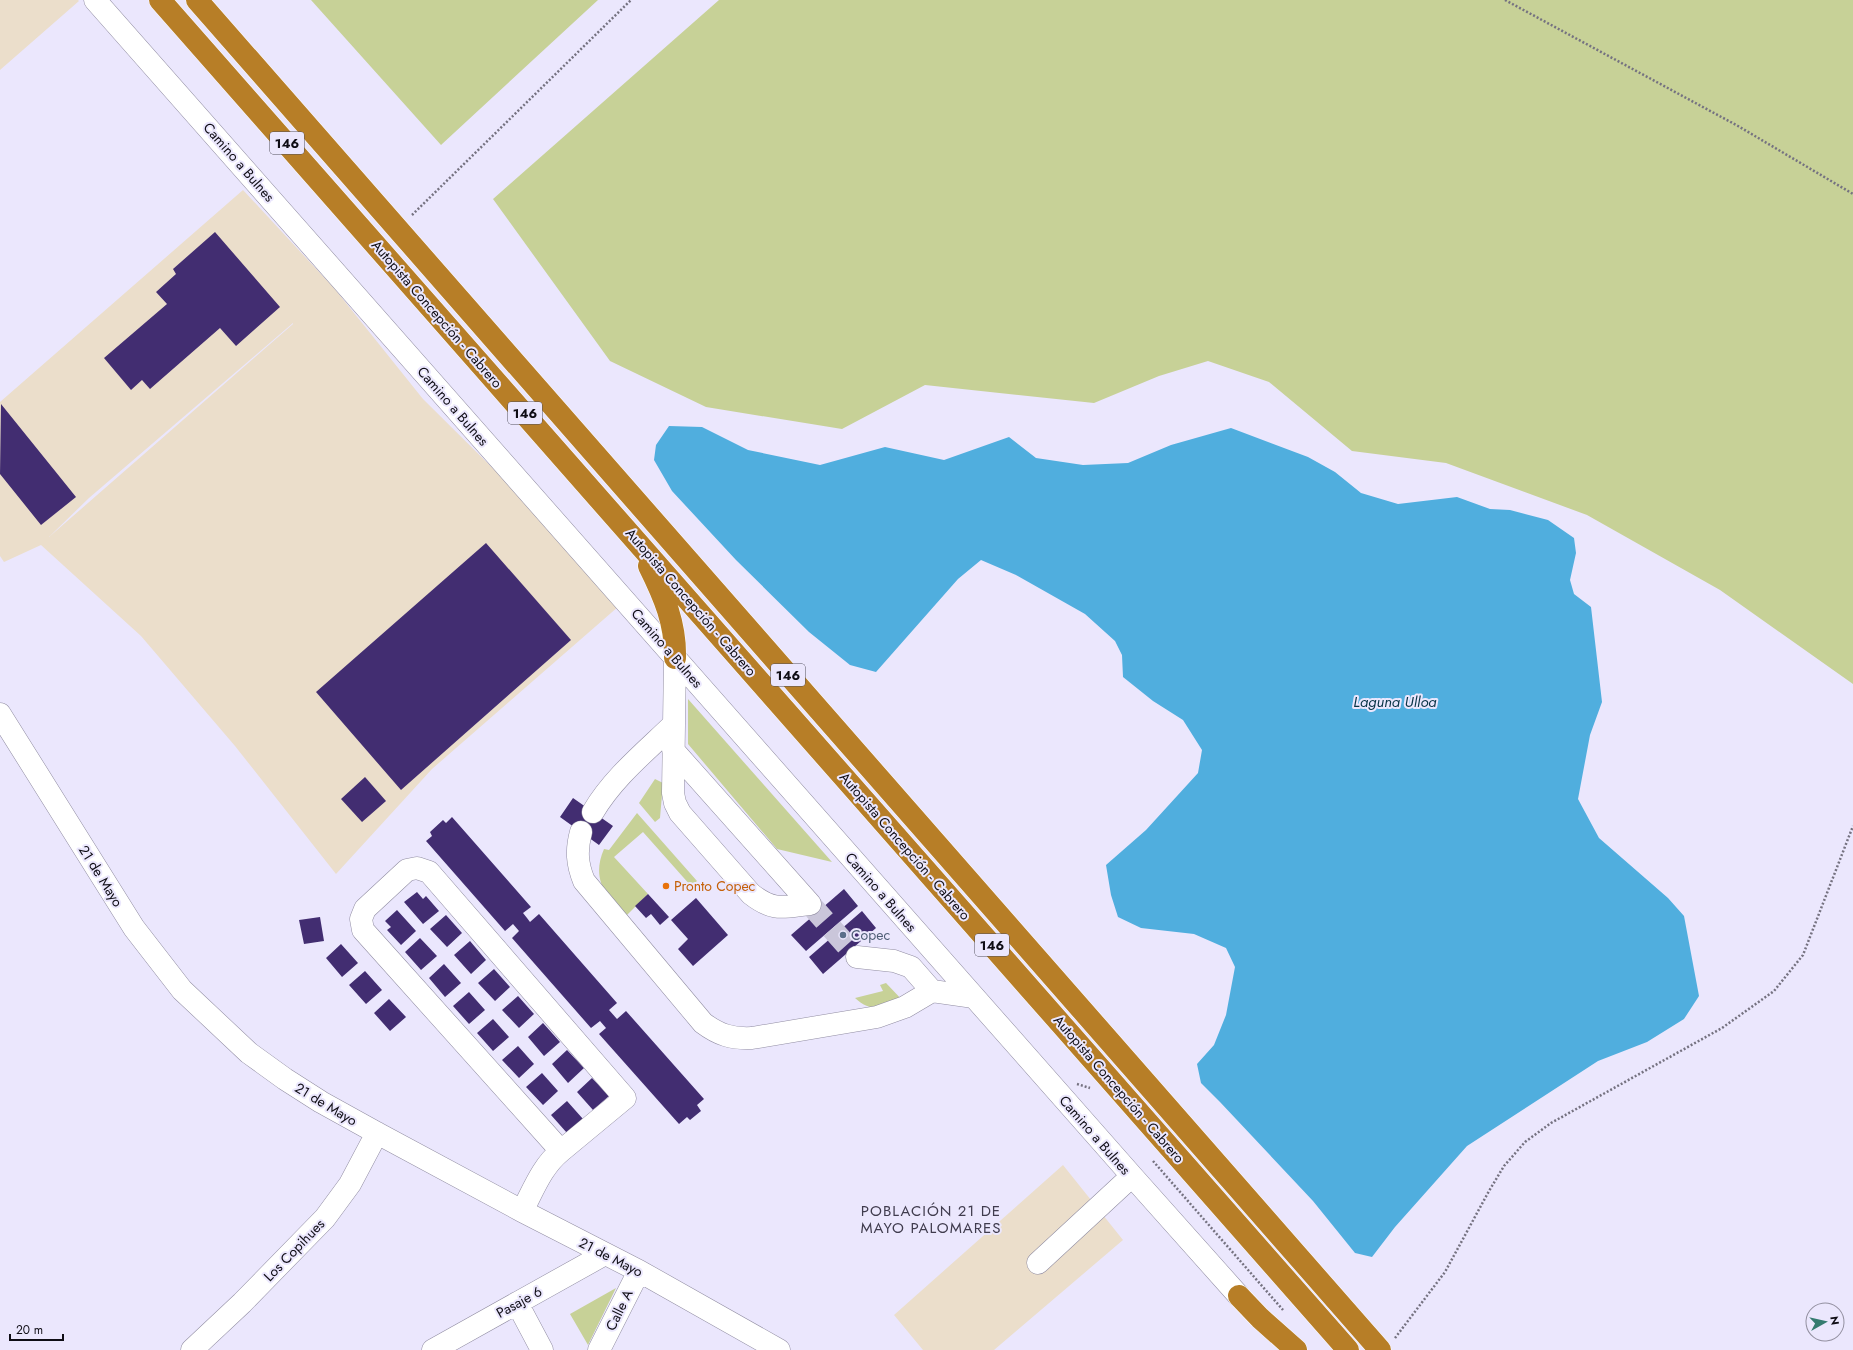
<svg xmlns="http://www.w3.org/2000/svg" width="1853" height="1350" viewBox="0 0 1853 1350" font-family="Jost,sans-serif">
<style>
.industrial{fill:#ebdecb;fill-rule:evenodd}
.green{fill:#c7d197}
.water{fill:#50aede}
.building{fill:#422d71}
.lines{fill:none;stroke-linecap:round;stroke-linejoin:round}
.minor-tunnel{stroke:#cac6da;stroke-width:22;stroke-dasharray:22 11;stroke-linecap:butt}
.minor-casing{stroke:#918da2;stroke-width:23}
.highway-casing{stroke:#fff;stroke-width:23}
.path{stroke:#757280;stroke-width:2.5;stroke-dasharray:2 2;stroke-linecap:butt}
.minor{stroke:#fff;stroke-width:22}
.highway{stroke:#b77e27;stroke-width:22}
.food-dot{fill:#e8710a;stroke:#ebe7fd;stroke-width:1.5}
.service-dot{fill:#5c6f8a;stroke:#ebe7fd;stroke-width:1.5}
.labels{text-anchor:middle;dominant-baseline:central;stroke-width:4;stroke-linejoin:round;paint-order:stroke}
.shield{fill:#ebe7fd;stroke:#514e5b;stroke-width:1}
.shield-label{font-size:13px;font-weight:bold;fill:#0f0d15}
.street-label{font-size:14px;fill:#0f0d15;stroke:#ebe7fd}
.food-label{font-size:14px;fill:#c56008;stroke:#ebe7fd;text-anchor:start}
.service-label{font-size:14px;fill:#4e5e75;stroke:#ebe7fd;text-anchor:start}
.water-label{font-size:15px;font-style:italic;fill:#093447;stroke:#ebe7fd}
.neighbourhood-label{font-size:15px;letter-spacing:1px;fill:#403c4e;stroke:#ebe7fd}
</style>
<rect width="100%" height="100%" fill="#ebe7fd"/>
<path class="industrial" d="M0,0H78L79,1L0,70Z
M243,190L334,288L423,399L523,498L619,606L432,769L336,874L235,746L141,636L41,545L4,562L0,556V402ZM293,323V324L49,537L89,498Z
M1063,1165L1123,1240L994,1350H923L894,1315Z"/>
<path class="green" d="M311,0H598L441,145Z
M719,0H1853V684L1720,590L1587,515L1446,463L1352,451L1269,382L1208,361L1159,376L1094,403L925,385L842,429L706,407L610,361L493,199Z
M688,699L832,862L777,849L688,744Z
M655,779L663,783L660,818L655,822L639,803Z
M637,813L697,881L691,886L643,832L614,857L648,894L623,919C606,895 591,879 604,849L609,850Z
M886,983L905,1003C884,1007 872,1014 855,998L883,991L880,985Z
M616,1288L588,1345L570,1314Z"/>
<path class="water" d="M669,426L702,427L748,450L820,465L885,447L944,460L1009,437L1036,458L1083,465L1128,463L1171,445L1231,428L1308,457L1335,472L1361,493L1398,504L1457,497L1490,509L1510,510L1548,520L1574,538L1576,553L1570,580L1574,594L1591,607L1602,702L1590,735L1578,799L1599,838L1668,898L1684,916L1699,996L1684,1019L1647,1042L1598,1061L1467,1146L1395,1227L1372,1257L1355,1253L1313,1201L1220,1102L1201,1083L1197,1064L1214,1045L1226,1015L1235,967L1226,948L1194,934L1141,928L1118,917L1111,895L1106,865L1146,830L1198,773L1202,750L1183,720L1153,701L1123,677L1122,655L1115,641L1085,614L1016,575L981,560L958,579L876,672L850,665L809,632L736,560L672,491L654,460L656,445Z"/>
<path class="building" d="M215,232L280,307L236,346L220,328L150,389L142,380L131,390L104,358L167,304L156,292L176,274L173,269Z
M1,404L76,497L41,525L0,474Z
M486,543L571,640L401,790L316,692Z
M365,777L386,801L362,822L341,799Z
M573,798L613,826L599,845L560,817Z
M452,817L531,907L523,913L527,918L530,922L539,914L617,1003L609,1010L617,1019L626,1011L704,1099L697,1105L701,1111L690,1120L687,1117L679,1124L599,1034L606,1028L600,1021L591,1028L512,938L519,931L513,924L505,931L426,841L432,836L430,832L443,820L446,823Z
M844,889L858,906L806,951L791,935Z
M417,892L423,899L426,896L439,911L423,924L404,902Z
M648,894L669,917L660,925L651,914L646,918L635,906Z
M696,898L728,935L693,966L678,949L688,939L671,920Z
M397,910L416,931L401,945L387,930L391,927L385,921Z
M862,911L876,928L823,974L809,957Z
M446,915L462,933L447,947L430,929Z
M320,917L324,941L304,944L299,920Z
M420,938L437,956L421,970L405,952Z
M470,941L486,960L471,974L454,955Z
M341,944L358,963L342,977L326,958Z
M444,964L461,983L445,997L429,978Z
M494,969L510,987L495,1001L478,983Z
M365,971L382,990L366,1004L349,985Z
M469,992L485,1010L469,1024L453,1006Z
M518,996L534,1014L519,1028L502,1010Z
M389,999L406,1017L390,1031L374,1013Z
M493,1019L509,1037L493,1051L477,1033Z
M543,1023L560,1042L544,1056L528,1037Z
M518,1046L534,1064L519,1078L502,1060Z
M567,1050L584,1068L568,1083L552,1064Z
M542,1073L558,1091L543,1105L526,1087Z
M592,1078L609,1096L593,1110L577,1092Z
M567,1101L583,1119L567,1133L551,1115Z"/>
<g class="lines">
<path class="minor-tunnel" d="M810,904L857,957"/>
<defs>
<path id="minor" d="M95,0L1132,1176L1239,1296
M675,658L673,793L675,803L680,813L751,894C774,912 783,907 810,904
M0,714L134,928L182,990L249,1053L285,1079L321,1102L377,1133L522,1211L639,1271L779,1350
M673,750L810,904
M593,812C613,778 645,752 673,725
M581,832C576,850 577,864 584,881L703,1023C719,1035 732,1039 752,1038L877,1017L905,1007L932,991L974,997
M857,957L894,961L911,967L932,991
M522,1211C533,1191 542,1166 561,1151L625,1098L429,872L417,868L407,870L365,909L361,919L363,930L561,1151
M1038,1263L1132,1176
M517,1303L542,1350
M192,1350L242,1303L325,1218L350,1184L377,1133
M433,1350L605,1254
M599,1350L639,1271"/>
<path id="highway" d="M160,0L1348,1350
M197,0L1380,1350
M649,566C664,596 676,624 675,658
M1239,1296L1260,1318L1296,1350"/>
</defs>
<use href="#minor" class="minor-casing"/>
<use href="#highway" class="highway-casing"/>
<path class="path" d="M1505,0L1738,126L1853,194
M412,215L631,0
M1077,1084L1090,1088
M1153,1161L1283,1310
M1395,1338L1445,1272L1489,1191L1504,1166L1525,1142L1551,1123L1722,1028L1774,991L1803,955L1853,826"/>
<use href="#minor" class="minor"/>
<use href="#highway" class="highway"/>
</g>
<circle class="food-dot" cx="666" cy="886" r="4"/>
<circle class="service-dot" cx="843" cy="935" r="4"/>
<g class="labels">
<g class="shield">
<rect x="270" y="132" width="34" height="22" rx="3"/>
<rect x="508" y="402" width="34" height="22" rx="3"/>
<rect x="771" y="664" width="34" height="22" rx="3"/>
<rect x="975" y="934" width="34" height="22" rx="3"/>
</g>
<g class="shield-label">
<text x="287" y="143">146</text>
<text x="525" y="413">146</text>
<text x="788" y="675">146</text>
<text x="992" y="945">146</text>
</g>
<g class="street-label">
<text transform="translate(239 162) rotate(49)">Camino a Bulnes</text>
<text transform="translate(437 314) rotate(49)">Autopista Concepción - Cabrero</text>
<text transform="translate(453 406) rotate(49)">Camino a Bulnes</text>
<text transform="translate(691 602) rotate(49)">Autopista Concepción - Cabrero</text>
<text transform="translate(667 648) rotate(49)">Camino a Bulnes</text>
<text transform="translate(905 846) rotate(49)">Autopista Concepción - Cabrero</text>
<text transform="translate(101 876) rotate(58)">21 de Mayo</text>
<text transform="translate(881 892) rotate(49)">Camino a Bulnes</text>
<text transform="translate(1119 1089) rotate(49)">Autopista Concepción - Cabrero</text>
<text transform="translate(326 1104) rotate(31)">21 de Mayo</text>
<text transform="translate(1095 1135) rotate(49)">Camino a Bulnes</text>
<text transform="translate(294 1250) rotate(-46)">Los Copihues</text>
<text transform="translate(611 1257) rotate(27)">21 de Mayo</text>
<text transform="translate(519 1302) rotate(-29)">Pasaje 6</text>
<text transform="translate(619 1310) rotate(-64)">Calle A</text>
</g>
<g class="food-label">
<text x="674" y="886">Pronto Copec</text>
</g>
<g class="service-label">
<text x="851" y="935">Copec</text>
</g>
<g class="water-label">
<text x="1395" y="702">Laguna Ulloa</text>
</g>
<g class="neighbourhood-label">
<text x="931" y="1211">POBLACIÓN 21 DE<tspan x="931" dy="17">MAYO PALOMARES</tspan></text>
</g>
</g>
<g transform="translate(1825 1322) rotate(82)"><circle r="19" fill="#ebe7fd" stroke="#9390a0"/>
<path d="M0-3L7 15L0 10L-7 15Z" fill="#357b70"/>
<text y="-6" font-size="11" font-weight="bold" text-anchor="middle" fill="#0f0d15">N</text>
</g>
<path d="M10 1334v6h53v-6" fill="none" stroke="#0f0d15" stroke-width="2"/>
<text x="16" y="1334" font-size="12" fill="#0f0d15" stroke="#ebe7fd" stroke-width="3" paint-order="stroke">20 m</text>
</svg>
